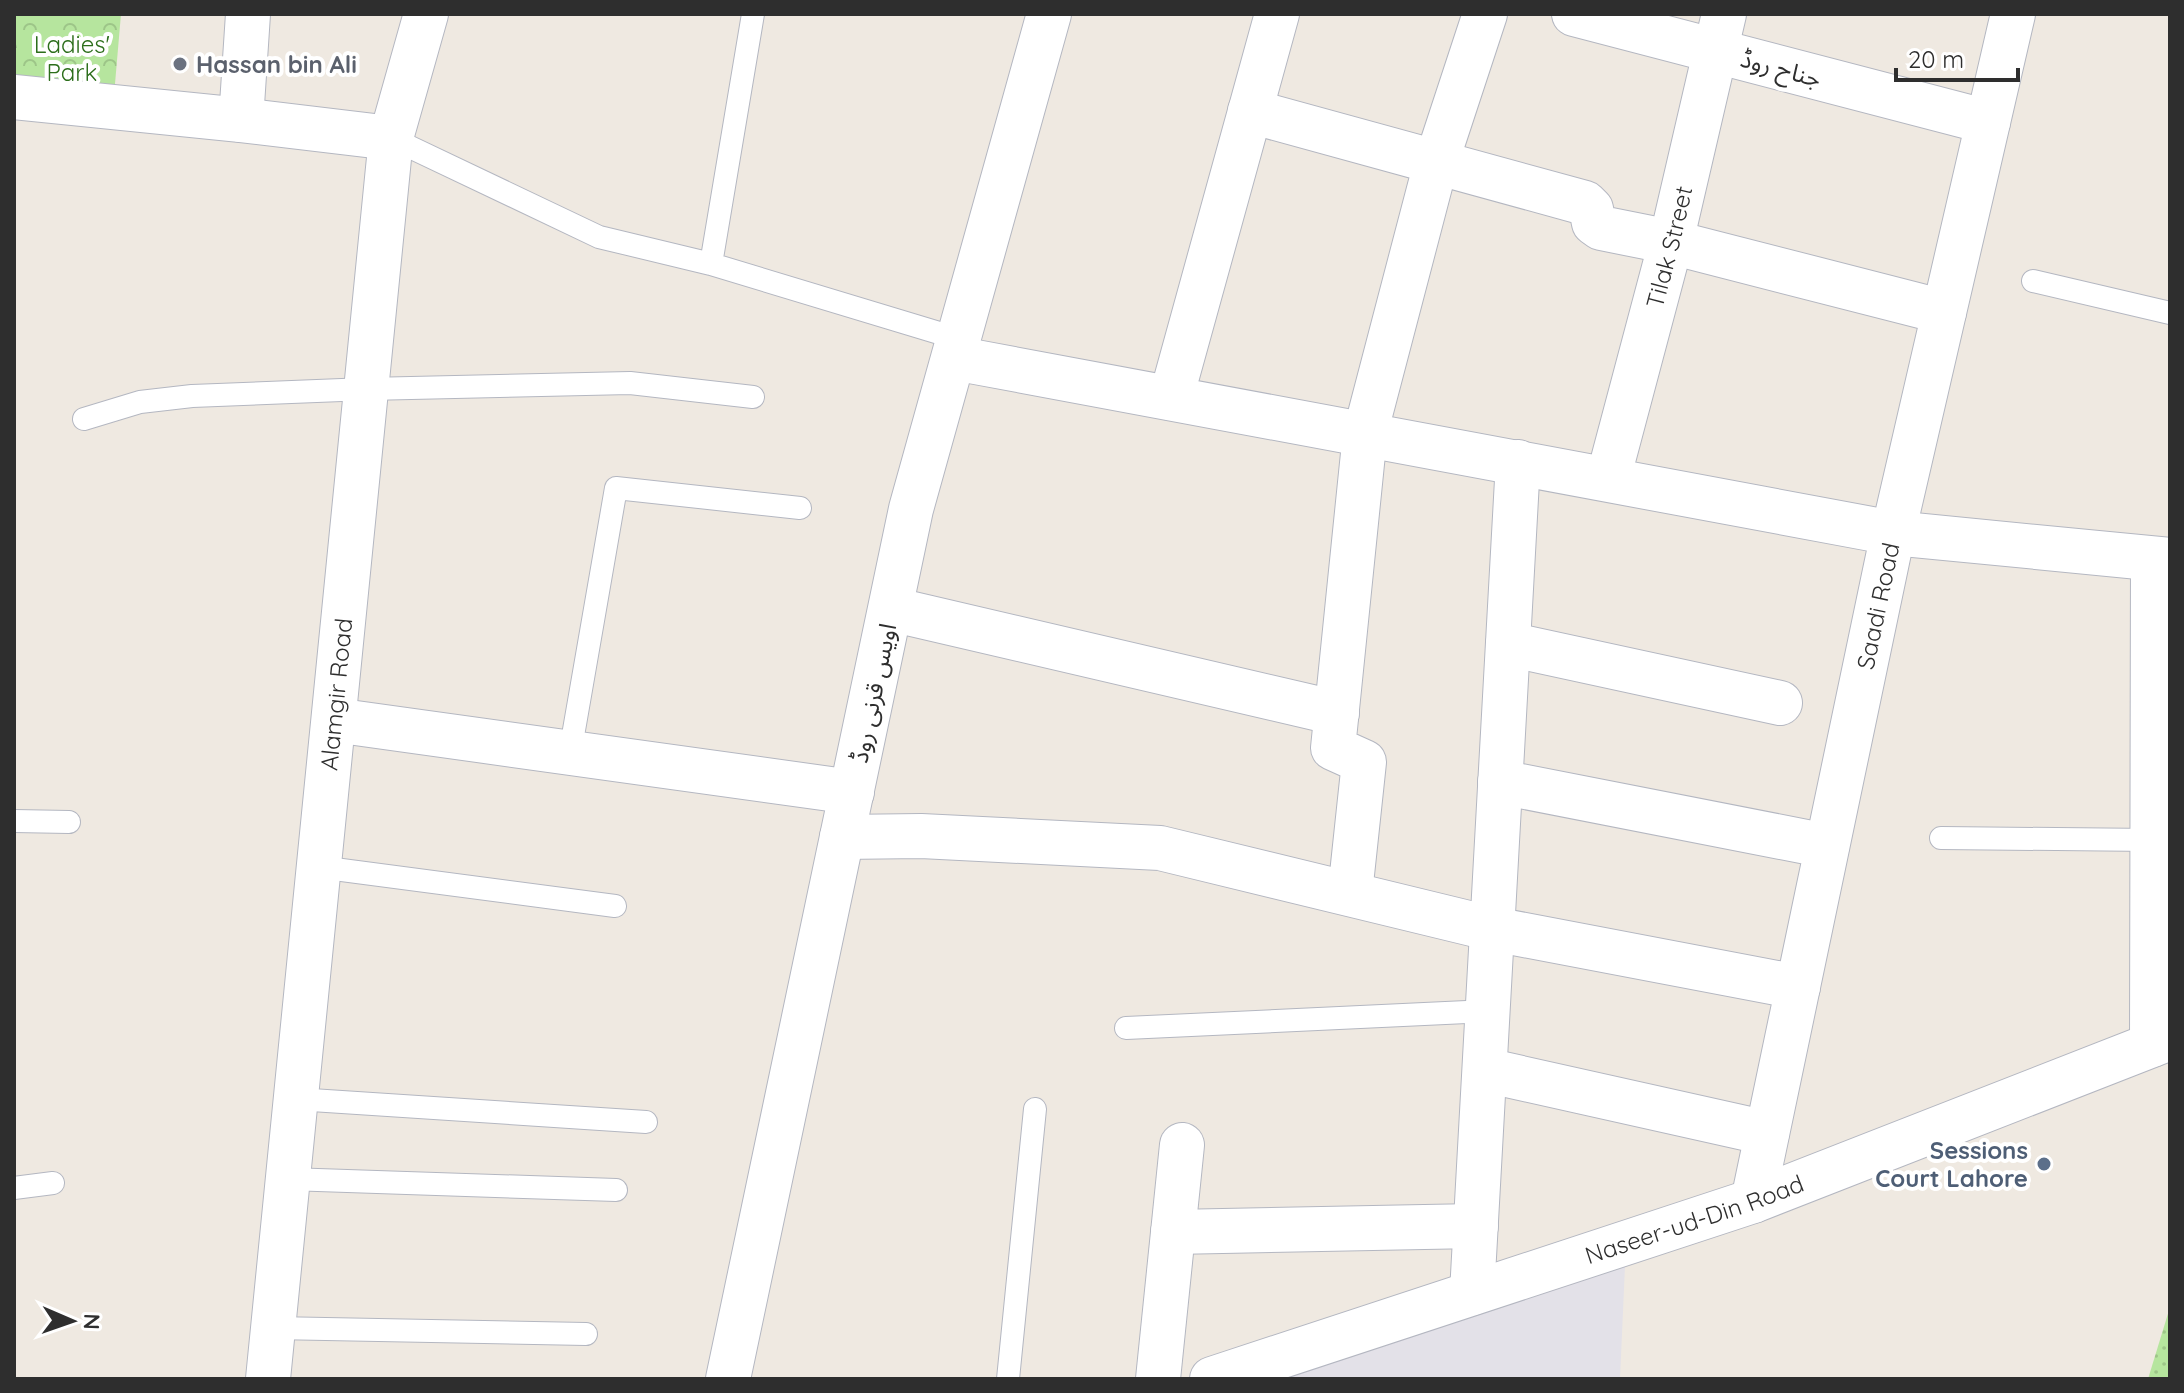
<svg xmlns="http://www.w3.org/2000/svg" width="2184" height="1393" viewBox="0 0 2184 1393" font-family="Quicksand,'Noto Sans Arabic',sans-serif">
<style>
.industrial{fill:#e3e1e8}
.grass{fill:url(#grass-dots)}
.park{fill:url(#park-crowns)}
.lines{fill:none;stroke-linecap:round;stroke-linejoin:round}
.lane-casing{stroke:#b4b7c1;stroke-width:24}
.street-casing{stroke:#b4b7c1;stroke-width:46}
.secondary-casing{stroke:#b4b7c1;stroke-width:46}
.lane{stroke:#fff;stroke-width:22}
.street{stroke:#fff;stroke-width:44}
.secondary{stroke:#fff;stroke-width:44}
.worship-dot{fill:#6b7280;stroke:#fff;stroke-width:3}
.service-dot{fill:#5c6f8a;stroke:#fff;stroke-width:3}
.labels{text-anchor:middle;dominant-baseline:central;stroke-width:8;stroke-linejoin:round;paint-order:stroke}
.park-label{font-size:24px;fill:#2c6e1b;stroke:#fff}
.worship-label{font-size:24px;font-weight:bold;fill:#5b616d;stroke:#fff;text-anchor:start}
.street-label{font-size:24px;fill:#2e2e2e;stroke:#fff}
.service-label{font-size:24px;font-weight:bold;fill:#4e5e75;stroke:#fff;text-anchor:end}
</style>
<defs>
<pattern id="grass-dots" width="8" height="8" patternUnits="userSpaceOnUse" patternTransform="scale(2)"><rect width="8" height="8" fill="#b6e59e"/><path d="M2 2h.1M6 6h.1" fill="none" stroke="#9dc588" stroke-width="1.8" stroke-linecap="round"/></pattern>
<pattern id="park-crowns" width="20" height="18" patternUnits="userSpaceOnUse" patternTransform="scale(2)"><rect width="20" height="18" fill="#b6e59e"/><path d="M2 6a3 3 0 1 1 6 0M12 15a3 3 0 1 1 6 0" fill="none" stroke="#9dc588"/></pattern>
</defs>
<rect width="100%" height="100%" fill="#efe9e1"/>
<path class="industrial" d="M1626,1243L1620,1379H1213Z"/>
<path class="grass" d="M2170,1307V1379H2148Z"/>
<path class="park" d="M14,14H121L113,107L14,97Z"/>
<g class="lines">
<defs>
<path id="lane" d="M391,138L599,237L711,264L959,339
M711,264L753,14
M2033,281L2170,313
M84,419L140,402L192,396L367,389L630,383L753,397
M570,753L616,488L800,508
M14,821L69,822
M1941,838L2153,840
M319,867L615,906
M1126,1028L1488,1011
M296,1099L646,1122
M288,1179L616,1190
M14,1188L53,1183
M273,1328L586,1334
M1008,1379L1035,1109"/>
<g id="street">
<path d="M1574,14L1988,122"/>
<path d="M14,97L241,120L391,138"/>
<path d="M1250,111L1585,203L1591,209L1594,223L1601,228L1671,242L1944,312"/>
<path d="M241,120L248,14"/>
<path d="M1171,398L1277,14"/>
<path id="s1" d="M1608,479L1671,242L1724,14"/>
<path d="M891,609L1337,713"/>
<path d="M1508,644L1780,703"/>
<path d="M334,720L852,792"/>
<path d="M1500,782L1827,846"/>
<path d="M842,837L921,836L1160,848L1493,929L1798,987"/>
<path d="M1350,893L1364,762L1333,748L1365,434L1436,163L1485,14"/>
<path d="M2152,1045L2153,559"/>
<path d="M1485,1070L1767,1133"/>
<path id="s2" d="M1753,1201L1893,533L2013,14"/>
<path d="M1173,1232L1476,1226"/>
<path d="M1472,1293L1518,462"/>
<path d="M1158,1379L1182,1145"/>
</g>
<g id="secondary">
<path d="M954,358L1893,533L2170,560"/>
<path id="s3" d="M268,1379L391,138L426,14"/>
<path d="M728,1379L911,509L1049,14"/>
<path id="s4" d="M1212,1379L1753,1201L2170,1038"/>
</g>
</defs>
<use href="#lane" class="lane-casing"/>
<use href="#street" class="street-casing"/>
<use href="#secondary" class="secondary-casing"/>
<use href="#lane" class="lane"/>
<use href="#street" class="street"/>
<use href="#secondary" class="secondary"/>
</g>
<circle class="worship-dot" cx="180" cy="64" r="8"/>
<circle class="service-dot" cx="2044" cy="1164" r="8"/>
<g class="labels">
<g class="park-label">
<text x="72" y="44">Ladies'<tspan x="72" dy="28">Park</tspan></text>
</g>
<g class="worship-label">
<text x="196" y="64">Hassan bin Ali</text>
</g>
<g class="street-label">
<text transform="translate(1781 68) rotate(15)">جناح روڈ</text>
<text stroke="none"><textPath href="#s1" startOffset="240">Tilak Street</textPath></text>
<text stroke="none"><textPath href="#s2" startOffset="608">Saadi Road</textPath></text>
<text transform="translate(873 693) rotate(-78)">اویس قرنی روڈ</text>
<text stroke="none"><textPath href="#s3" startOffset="688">Alamgir Road</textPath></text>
<text stroke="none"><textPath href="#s4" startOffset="508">Naseer-ud-Din Road</textPath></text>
</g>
<g class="service-label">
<text x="2028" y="1150">Sessions<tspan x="2028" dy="28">Court Lahore</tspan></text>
</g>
</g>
<rect width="2184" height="1393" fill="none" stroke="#2e2e2e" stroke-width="32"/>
<g transform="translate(72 1321) rotate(92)" stroke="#ffffff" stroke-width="6" paint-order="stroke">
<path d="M0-6L14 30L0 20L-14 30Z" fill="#2e2e2e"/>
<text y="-12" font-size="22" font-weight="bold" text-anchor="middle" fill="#2e2e2e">N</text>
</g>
<path d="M1896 68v12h122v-12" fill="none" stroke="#2e2e2e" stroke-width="4"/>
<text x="1908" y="68" font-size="24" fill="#2e2e2e" stroke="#ffffff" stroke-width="6" paint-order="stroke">20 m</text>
</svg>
